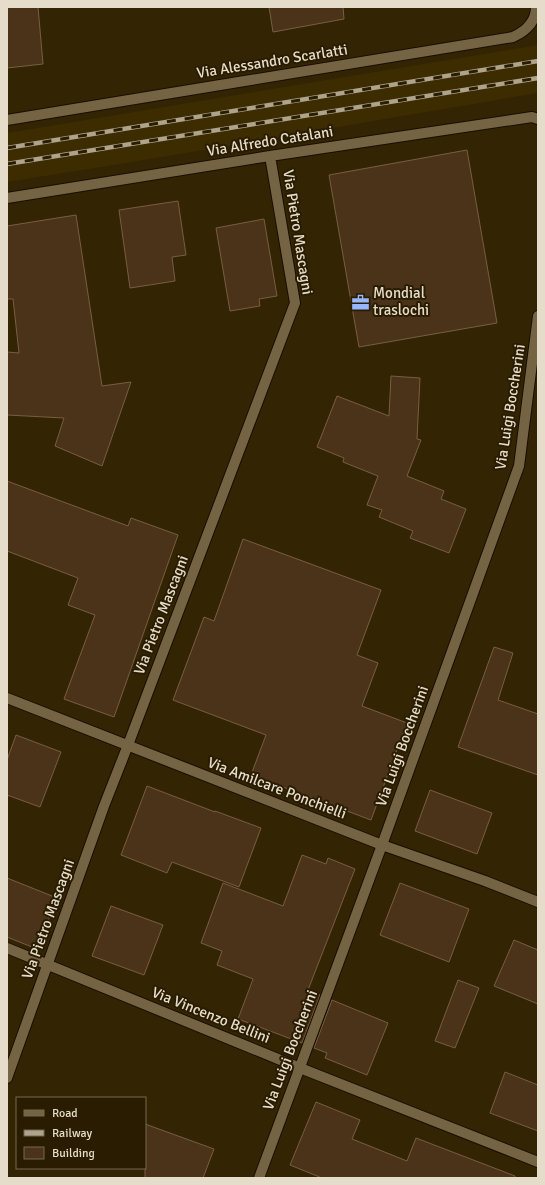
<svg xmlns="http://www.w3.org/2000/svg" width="545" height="1185" viewBox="0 0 545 1185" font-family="Signika,sans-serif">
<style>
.built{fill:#3d2c00}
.building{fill:#4b3319;stroke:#785d43}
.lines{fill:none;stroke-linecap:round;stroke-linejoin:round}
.minor-casing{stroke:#180e00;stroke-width:12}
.minor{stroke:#746443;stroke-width:10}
.rail-casing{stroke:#aea48d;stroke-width:4.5}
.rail{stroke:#291c00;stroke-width:3;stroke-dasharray:9;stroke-linecap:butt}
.labels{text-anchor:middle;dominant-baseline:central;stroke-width:4;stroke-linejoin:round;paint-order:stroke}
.street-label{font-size:15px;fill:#e5dcca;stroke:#291c00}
.poi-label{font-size:15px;fill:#e5dcca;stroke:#291c00;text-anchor:start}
</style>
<rect width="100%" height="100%" fill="#332503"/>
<path class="built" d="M538,45V93L126,163L7,182V133Z"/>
<path class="building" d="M7,7H38L43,64L7,68Z
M269,7H343L344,19L273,32Z
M467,150L497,323L359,347L329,175Z
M178,201L186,255L172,257L175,281L130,288L119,210Z
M76,215L102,386L131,382L102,466L55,446L64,418L7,415V352L19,353L13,299H7V226Z
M264,219L277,296L259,299L260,306L230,311L216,228Z
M391,376L420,378L417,439L421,440L407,476L444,491L441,499L466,509L449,553L410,538L413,531L379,517L382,510L367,505L378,476L343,462L344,458L317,447L337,396L389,416Z
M7,481L128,526L131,518L178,535L114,717L64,699L95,615L68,605L78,578L7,551Z
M243,539L381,590L357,655L378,663L362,706L407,723L371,820L251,775L266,735L173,700L204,617L214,621Z
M494,647L513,653L498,700L538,714V775L458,747Z
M16,735L61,752L40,807L7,795V760Z
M147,786L215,812V811L261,828L239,887L172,862L167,873L121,855Z
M430,790L492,813L477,854L415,831Z
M302,855L326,864L328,858L355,869L308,990L320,995L302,1043L238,1019L253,979L217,965L222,951L201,943L223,883L283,906Z
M7,878L57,898L37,949L7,937Z
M400,883L469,909L449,962L380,935Z
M111,906L163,925L144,975L92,956Z
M514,940L538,950V1004L494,986Z
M458,980L479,988L455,1048L435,1041Z
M332,1000L388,1023L367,1075L325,1058L327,1053L314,1048Z
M505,1072L538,1085V1131L490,1113Z
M316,1102L360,1120L352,1139L407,1161L416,1138L515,1176V1178H322L290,1165Z
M145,1124L214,1149L203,1178H145Z"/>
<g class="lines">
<defs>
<path id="minor" d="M7,120L513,37C526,31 536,22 536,7
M7,198L270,156L532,117L538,119
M7,698L382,845L485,881L538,902
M7,948L300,1068L538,1162
M7,1078L104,806L128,745L295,303L270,156
M259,1178L382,845L519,466L538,316"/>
</defs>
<use href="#minor" class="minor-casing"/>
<use href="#minor" class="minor"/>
<defs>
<path id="rail" d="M7,148L538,61
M7,164L538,78"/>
</defs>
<use href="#rail" class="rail-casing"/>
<use href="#rail" class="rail"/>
</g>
<defs>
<symbol id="office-bare" viewBox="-9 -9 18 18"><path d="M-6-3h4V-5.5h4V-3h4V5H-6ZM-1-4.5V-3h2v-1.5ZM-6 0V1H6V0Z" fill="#96b6fd" stroke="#291c00" stroke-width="2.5" paint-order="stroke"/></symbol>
</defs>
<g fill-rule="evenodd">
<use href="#office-bare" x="348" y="290" width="25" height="25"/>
</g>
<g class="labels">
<g class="street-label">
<text transform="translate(272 61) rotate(-9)">Via Alessandro Scarlatti</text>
<text transform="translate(270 141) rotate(-9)">Via Alfredo Catalani</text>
<text transform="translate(298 232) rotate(81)">Via Pietro Mascagni</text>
<text transform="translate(510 407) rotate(-81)">Via Luigi Boccherini</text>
<text transform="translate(161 615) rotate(-69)">Via Pietro Mascagni</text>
<text transform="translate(402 746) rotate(-70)">Via Luigi Boccherini</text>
<text transform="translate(277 788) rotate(21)">Via Amilcare Ponchielli</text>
<text transform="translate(48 919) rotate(-70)">Via Pietro Mascagni</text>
<text transform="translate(211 1015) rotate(22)">Via Vincenzo Bellini</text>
<text transform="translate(290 1050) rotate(-69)">Via Luigi Boccherini</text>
</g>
<g class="poi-label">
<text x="373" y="293">Mondial<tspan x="373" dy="17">traslochi</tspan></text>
</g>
</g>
<rect width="545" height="1185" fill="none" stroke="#e5dcca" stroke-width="16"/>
<rect x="16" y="1097" width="130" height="72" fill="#291c00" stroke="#746951"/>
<rect x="24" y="1110" width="20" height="6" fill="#746443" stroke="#746951"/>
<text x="52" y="1117" font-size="12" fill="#e5dcca">Road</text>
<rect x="24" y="1130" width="20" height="6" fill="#aea48d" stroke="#746951"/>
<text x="52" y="1137" font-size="12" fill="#e5dcca">Railway</text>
<rect x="24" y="1147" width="20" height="12" fill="#4b3319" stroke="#746951"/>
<text x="52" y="1157" font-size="12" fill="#e5dcca">Building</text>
</svg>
